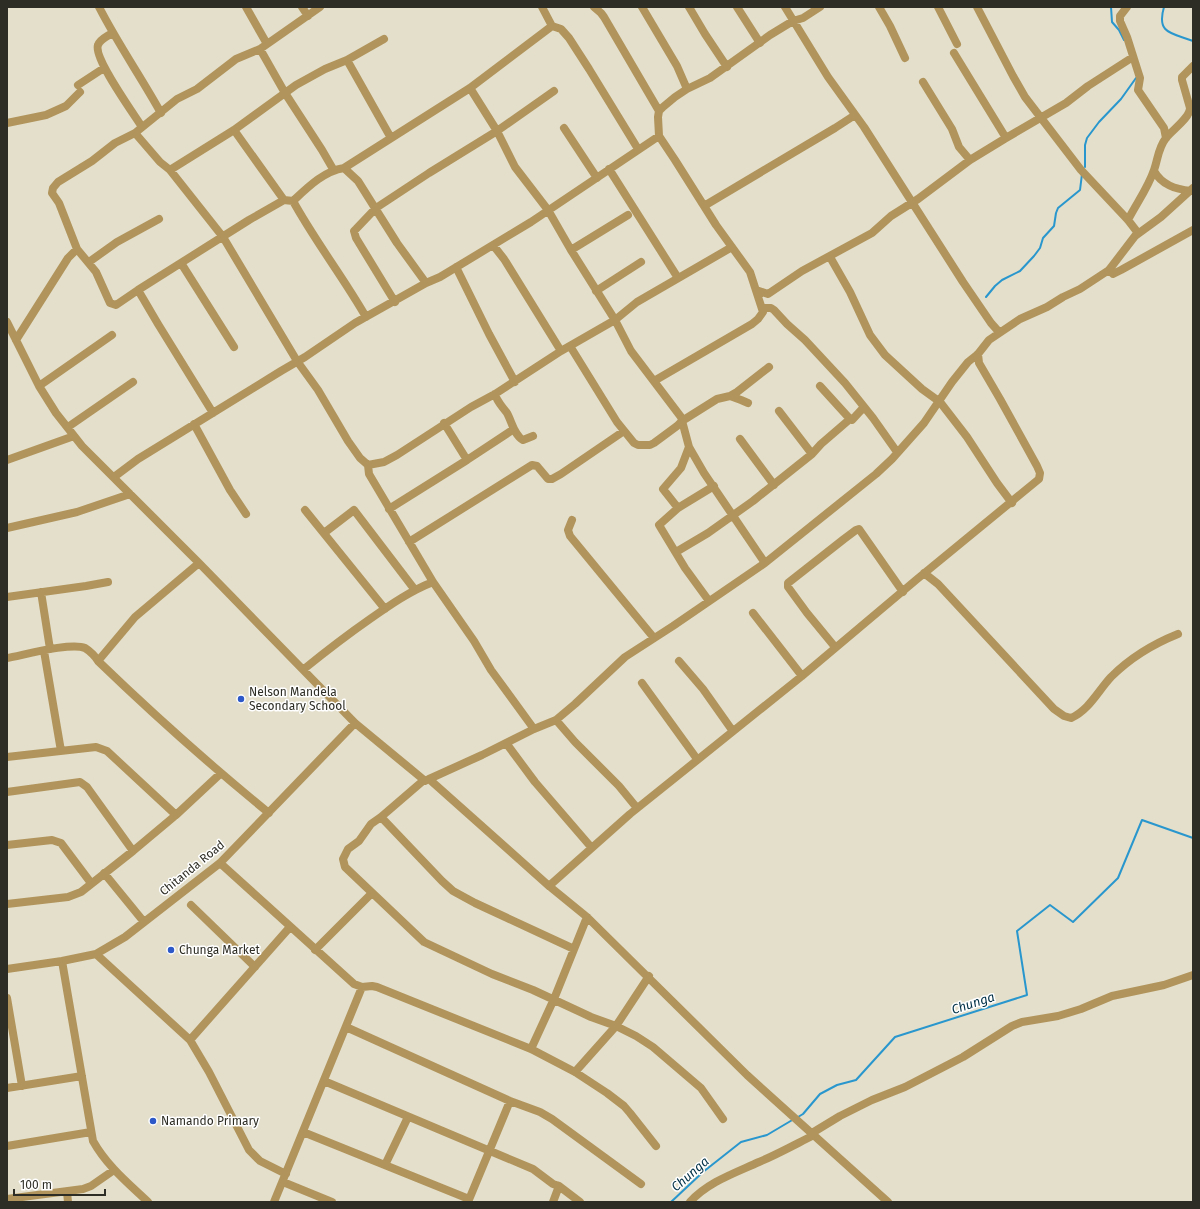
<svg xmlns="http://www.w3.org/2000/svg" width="1200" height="1209" viewBox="0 0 1200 1209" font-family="'Fira Sans',sans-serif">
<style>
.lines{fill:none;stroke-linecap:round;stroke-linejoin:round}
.stream{stroke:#2997cd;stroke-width:2}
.minor{stroke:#b1945b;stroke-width:8}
.poi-dot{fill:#2d59c8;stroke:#fff;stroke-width:1.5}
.labels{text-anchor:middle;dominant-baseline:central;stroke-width:3;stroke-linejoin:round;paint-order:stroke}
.poi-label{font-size:12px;fill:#2e2d25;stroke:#fff;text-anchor:start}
.street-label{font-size:12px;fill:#2e2d25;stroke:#fff}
.water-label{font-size:13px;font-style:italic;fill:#013046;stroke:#fff}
</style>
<rect width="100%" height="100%" fill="#e3dfcb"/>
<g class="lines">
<path class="stream" d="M1111,7L1112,22L1119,30L1124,40
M1164,7C1156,34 1172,33 1193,41
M1085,167V145L1087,138L1099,122L1121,99L1136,78
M986,297L995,286L1002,280L1020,271L1034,256L1040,248L1043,238L1054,226L1056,213L1058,208L1080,190L1082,174
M798,1117L803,1114L820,1094L837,1085L856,1080L895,1037L1027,995L1017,931L1050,905L1073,922L1118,878L1142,820L1193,838
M671,1202L703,1172L741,1142L767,1135L794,1119"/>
<path class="minor" d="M99,7C118,44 141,77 161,113
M246,7L267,44
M302,7L308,16
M542,7L552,26
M594,7L601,13L604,17L659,111
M642,7L677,66L687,89
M689,7L705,34L727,67
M737,7L760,43
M785,7L828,77L864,127L963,282L991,323L999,332
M879,7L890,26L905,58
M938,7L957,44
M977,7L1013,76L1025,97L1081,170L1128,220L1138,233
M1127,7L1120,16V21L1127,37L1140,78L1138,90L1164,128L1166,138
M112,33C108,36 100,39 98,45C93,58 134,114 142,127
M260,49L285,93L322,150L333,169
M954,53L1006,138
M347,60L384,39
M923,82L952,129L959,147L970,160
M78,85L104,68
M470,88L497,131L515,167L548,210L571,250L615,320L631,351L681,417L689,447L704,473L765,563
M7,123L46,115L66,106L80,92
M564,128L597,178
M234,130L284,200
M135,133L160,162L170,170L223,237L297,361L318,390L348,441L360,458L368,465L369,474L433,582L474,641L491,670L534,729
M344,168L358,181L397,243L426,283
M609,169L678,278
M170,170L234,130L296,85L325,69L347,60L391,138
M1154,171C1162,185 1175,189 1191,191
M293,201C315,241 343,277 366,317
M704,206L835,128L855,115
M1128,220C1136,204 1148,188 1154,170C1158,159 1158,148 1166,138C1172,130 1190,118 1190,108L1182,80V77L1193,66
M493,245L504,259L561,351
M571,250L628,215
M830,257L850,292L870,335L885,355L922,389L940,402L967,437L997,483L1012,503
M89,262L117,242L159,219
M181,263L234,347
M456,267L489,334L515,382
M1109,270L1113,274L1121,270L1193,230
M138,290L116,305L110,303L96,272L77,249L59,203L52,193L53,188L58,182L92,161L115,143L135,133L177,99L197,89L236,59L260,49L320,7
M756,290L768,294L802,271L872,233L891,216L918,199L970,160L1006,138L1066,103L1088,86L1133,57
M596,291L641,262
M395,302L356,238L354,231L356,229L376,208L429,173L497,131L554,91
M762,308H771L774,310L787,324L805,340L845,383L873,418L897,452
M7,322L39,386L56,413L82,446L199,563L355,723L424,780L425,781L429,779L549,886L587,917L747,1075L888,1202
M16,340L68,258L77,249
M570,346L617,422L634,443L638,445H650L654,443L677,426L682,421L717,399L730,396L737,392L769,367
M654,381L752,324L758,319L763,312L750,272L716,225L675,160L659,136L658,117L659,111L663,107L675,97L687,89L710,78L770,35L793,21L803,18L820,7
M39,386L112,335
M820,386L850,419
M495,394C497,402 502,406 507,413C512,422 514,435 523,440L533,436
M730,396L741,400L748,403
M779,411L812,454
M213,413L158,324L138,290L249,220L284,200L293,201C308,187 324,171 344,168L470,88L552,26L561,29L569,38L589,69L638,149
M194,424L230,490L246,514
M68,427L133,382
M740,439L774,485
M7,460L74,436
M467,460L514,429
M368,465L384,462L397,455L471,407L495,394L561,351L615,320L637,302L732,247
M114,477L138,459L281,371L305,357L355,323L426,283L440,277L531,222L659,136
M678,508L663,489L681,468L689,447
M389,509L467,460L444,423
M305,510L385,609
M572,520L568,530L570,536L654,638
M7,528L77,512L130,494
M324,533L354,510L415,590
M409,542L532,465L537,466L548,479H552L561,474L624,431
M676,552L708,533L753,501L812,454L821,444L850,419L852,420L864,407
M924,573L938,584L1054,709L1064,716L1071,718C1089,710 1098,691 1111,677C1130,658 1153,644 1178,634
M41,592L50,649
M7,597L86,586L108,582
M709,601L685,568L659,525L678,508L714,486
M753,613L802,676
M835,647L807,613L788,587V583L844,539L856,530L859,529L903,592
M44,651L61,751
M7,658C24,655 71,642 85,648C90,651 96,657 98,661C153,714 210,765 269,813
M98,661L135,617L199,563
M679,661L703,689L732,730
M304,669C325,652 347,635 370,619C390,605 410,591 433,582
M642,683L697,759
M556,720L575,742L619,786L637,808
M506,743L535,782L591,847
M7,757L96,747L107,751L176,815
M429,779L482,755L534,729L556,720L575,704L625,657L673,626L765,563L876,474L892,459L924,423L952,382L968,362L978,354L989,340L1020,319L1047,307L1063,297L1080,289L1109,270L1135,236L1161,217L1193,188
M424,780L381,817L371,824L359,841L348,849L343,859L345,867L424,942L492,974L533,990L591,1017L616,1026L636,1036L653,1047L701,1088L723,1119
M7,792L80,782L87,787L133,851
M381,817L442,881L453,891L475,903L574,949
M7,845L52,840L61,843L91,883
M220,863L354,984L362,987L274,1202
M104,873L144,922
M549,886L630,814L802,676L916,580L1039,479L1040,473L1037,466L1000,399L979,363L978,354
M7,904L68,897L81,892L133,851L176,815L220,774
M191,905L255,967
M315,950L372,893
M96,954L190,1040L209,1072L249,1150L260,1161L286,1174
M62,961L93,1141C107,1166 128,1183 148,1202
M7,969L62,961L96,954L125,937L220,863L355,723
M362,987L372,986L377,987L531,1049L575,1072L607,1093L624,1106L630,1113L656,1146
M7,998L22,1086
M346,1027L510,1101L540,1112L552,1119L641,1184
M190,1040L290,927
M531,1049L554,999L587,917
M575,1072L616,1026L649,976
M324,1081L533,1169L553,1184L559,1186L553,1202
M7,1088L82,1076
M303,1132L469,1199
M812,1133L840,1116L872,1100L905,1087L963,1057L1012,1026L1022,1022L1058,1016L1081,1009L1112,996L1164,985L1193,975
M7,1146L91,1132
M385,1165L408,1117
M283,1182L332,1202
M559,1186L580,1202
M67,1192L68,1202
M7,1199L83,1189L91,1186L114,1170
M468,1202L510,1101
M690,1202C708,1182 735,1173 759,1162C778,1154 796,1144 814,1135"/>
</g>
<g class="poi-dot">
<circle cx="241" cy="699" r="4"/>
<circle cx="171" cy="950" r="4"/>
<circle cx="153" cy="1121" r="4"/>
</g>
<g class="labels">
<g class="poi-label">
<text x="249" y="692">Nelson Mandela<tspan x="249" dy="14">Secondary School</tspan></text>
<text x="179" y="950">Chunga Market</text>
<text x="161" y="1121">Namando Primary</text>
</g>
<g class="street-label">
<text transform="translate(192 868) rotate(-39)">Chitanda Road</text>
</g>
<g class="water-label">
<text transform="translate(973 1003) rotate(-18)">Chunga</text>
<text transform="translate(690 1174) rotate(-41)">Chunga</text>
</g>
</g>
<rect width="1200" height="1209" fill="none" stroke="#2e2d25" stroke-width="16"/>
<path d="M14 1189v6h91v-6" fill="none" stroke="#2e2d25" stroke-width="2"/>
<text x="20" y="1189" font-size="12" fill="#2e2d25" stroke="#ffffff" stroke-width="3" paint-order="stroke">100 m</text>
</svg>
